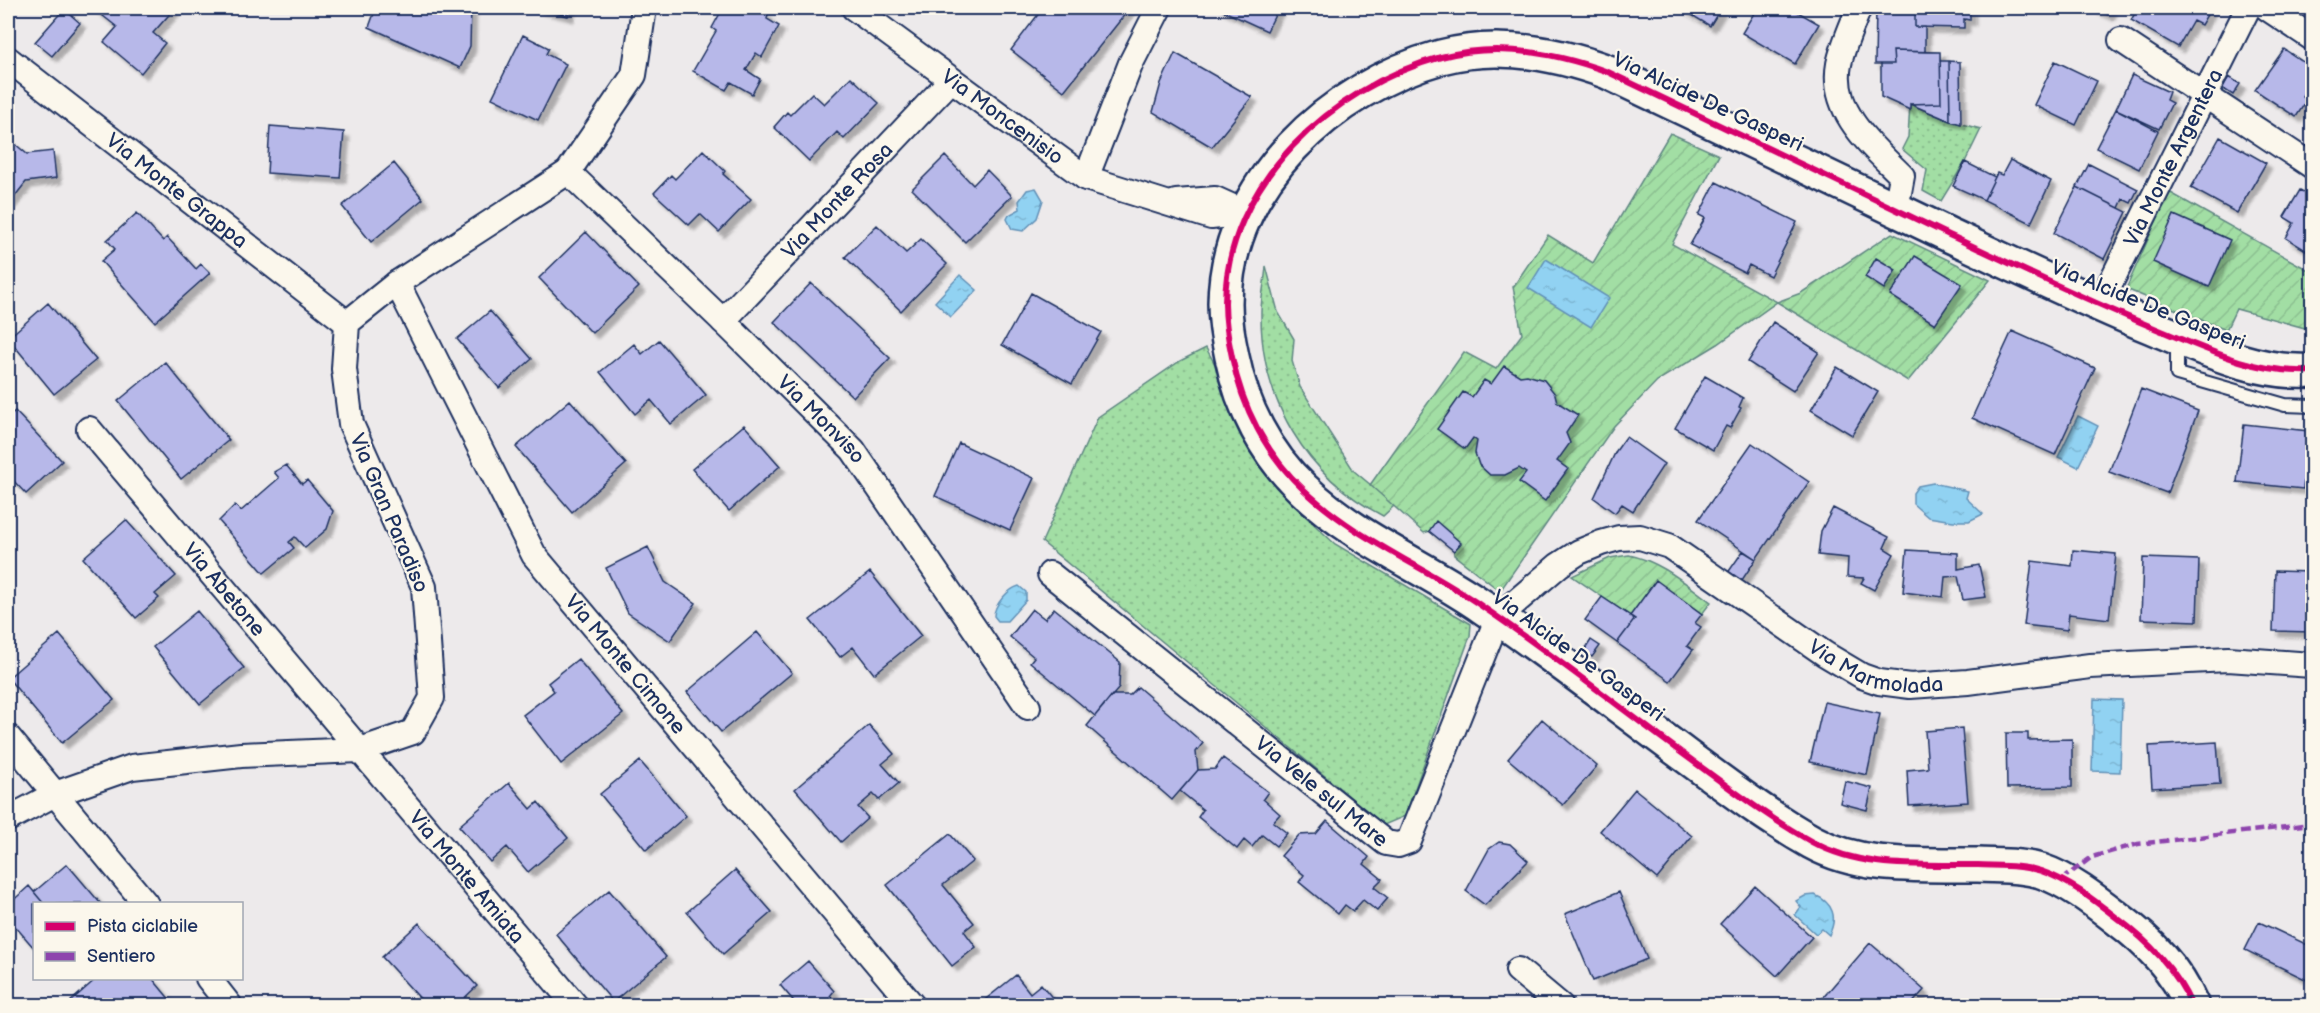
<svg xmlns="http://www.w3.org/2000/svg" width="2320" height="1013" viewBox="0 0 2320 1013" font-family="'Balsamiq Sans',sans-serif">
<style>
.grass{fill:url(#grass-dots);stroke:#5e8681;stroke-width:1.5}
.garden{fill:url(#garden-furrows);stroke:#5e8681;stroke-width:1.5}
.water{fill:url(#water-ripples);stroke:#6291b7;stroke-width:1.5}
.building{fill:#b7b8e9;stroke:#1b2f5e;stroke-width:1.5;filter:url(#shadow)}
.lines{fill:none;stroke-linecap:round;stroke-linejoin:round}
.lane-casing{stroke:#1b2f5e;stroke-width:16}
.street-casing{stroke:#1b2f5e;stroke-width:28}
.secondary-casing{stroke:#1b2f5e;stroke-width:38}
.lane{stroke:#fbf7ec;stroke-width:12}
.street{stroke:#fbf7ec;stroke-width:24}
.secondary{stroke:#fbf7ec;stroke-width:33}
.quiet{stroke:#8e44ad;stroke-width:4.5;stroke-dasharray:9 4.5;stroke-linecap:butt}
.cycleway-casing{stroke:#fbf7ec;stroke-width:10}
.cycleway{stroke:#d6006c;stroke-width:6}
.labels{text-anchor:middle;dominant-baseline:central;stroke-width:4.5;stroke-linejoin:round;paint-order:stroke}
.street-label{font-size:21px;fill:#1b2f5e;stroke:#fbf7ec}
</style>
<defs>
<pattern id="grass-dots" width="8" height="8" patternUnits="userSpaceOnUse" patternTransform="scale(1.5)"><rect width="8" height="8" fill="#a2dea4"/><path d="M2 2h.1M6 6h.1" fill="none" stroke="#8bbf90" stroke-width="1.8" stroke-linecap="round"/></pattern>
<pattern id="garden-furrows" width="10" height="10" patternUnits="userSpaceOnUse" patternTransform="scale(1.5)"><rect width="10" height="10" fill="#a2dea4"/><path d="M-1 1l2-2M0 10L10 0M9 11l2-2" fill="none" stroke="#8bbf90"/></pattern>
<pattern id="water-ripples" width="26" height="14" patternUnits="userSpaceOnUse" patternTransform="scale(1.5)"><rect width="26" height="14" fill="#91d2f2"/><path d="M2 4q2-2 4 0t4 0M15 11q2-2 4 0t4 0" fill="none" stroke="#7cb5d2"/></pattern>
<filter id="shadow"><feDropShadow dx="5.5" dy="5.5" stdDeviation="1.5" flood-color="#0004"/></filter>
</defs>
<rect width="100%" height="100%" fill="#edeaeb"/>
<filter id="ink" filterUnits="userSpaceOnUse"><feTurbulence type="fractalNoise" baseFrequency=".0167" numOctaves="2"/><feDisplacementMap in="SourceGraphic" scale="12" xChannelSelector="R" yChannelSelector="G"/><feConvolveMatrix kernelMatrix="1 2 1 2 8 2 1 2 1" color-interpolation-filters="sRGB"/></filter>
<g filter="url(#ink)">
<path class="grass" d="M1910,104L1950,121L1981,129L1965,162L1941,201L1923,191L1927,170L1902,149L1908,137Z
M1266,266L1278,312L1294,339L1292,361L1300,387L1354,471L1395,505L1383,516C1306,476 1260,400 1261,312C1261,297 1265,281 1266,266Z
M1206,348L1280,482L1303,514L1335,544L1471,624L1470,636L1405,816L1384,825L1042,542L1098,417L1180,361Z"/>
<path class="garden" d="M1670,133L1719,155L1672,244L1777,302L1801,293L1892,233L1990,280L1908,381L1777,302L1718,344L1657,381L1614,426L1500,591L1454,555L1453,542L1436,529L1424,533L1370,485L1464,352L1496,369L1522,334L1513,287L1548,235L1593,263Z
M2169,192L2312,272V330L2236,309L2226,330L2126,289Z
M1629,555C1660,561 1685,583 1711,602L1702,614L1656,581L1630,616L1572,576L1610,558Z"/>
<path class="water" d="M1036,188L1043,200L1037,218L1023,231L1012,229L1007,219L1009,215L1020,209L1019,201L1027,190Z
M1546,259L1609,298L1591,327L1528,288Z
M960,275L977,290L951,317L935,302Z
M2078,416L2098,426L2078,467L2058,457Z
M1933,483L1968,491L1966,498L1983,514L1969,521H1953L1928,517L1913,504V493L1918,486Z
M1019,586L1026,592V600L1007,621H998L994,616C994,605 1008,589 1019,586Z
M2094,699L2122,700L2120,772L2092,771Z
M1815,895C1833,903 1838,917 1829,935L1822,929L1816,934L1795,915L1801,907L1796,901L1805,896Z"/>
<path class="building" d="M93,8H175L153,33L165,43L141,73L104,42L117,27Z
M376,8H471L470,46L460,68L369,27Z
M536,8H570L568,16Z
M723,8H755L768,15L767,19L779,26L762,57L756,53L746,70L760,79L752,94L731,82L726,90L693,71L716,31L712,28Z
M1043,8H1130L1064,91L1011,50Z
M1217,8H1275L1278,9L1267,31Z
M1680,8H1721L1710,26Z
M1757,8H1791L1819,24L1795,64L1742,33Z
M1876,8H1900V13H1915V27H1925V52L1893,51L1894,64H1875Z
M1900,8H1970V20L1964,19V28L1915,27V13H1900Z
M2092,8H2112L2108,15Z
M2138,8H2211L2201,25L2193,21L2178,47L2131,20Z
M64,9L80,23L52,56L35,42Z
M523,35L549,48L546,54L566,64L538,120L492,98Z
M2284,49L2312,68V81L2302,96L2307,100L2296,117L2255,90Z
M1893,51L1940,52V61H1949L1950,121L1910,104V110L1881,97V64H1894Z
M1893,51L1940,52L1941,103L1910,104V110L1881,97V64H1894Z
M1175,53L1252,97L1212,147L1153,112L1161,83Z
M1949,61L1960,62L1961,124L1950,121Z
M2055,61L2097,81L2076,125L2034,105Z
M2132,75L2169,92L2166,100L2172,103L2159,129L2116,109Z
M851,77L879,103L844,139L837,132L809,161L774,127L787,112L790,115L812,93L824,104Z
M2229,77L2240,84L2233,95L2222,88Z
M2116,109L2158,131L2139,169L2096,148Z
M270,126L344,132L340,178L267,173Z
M2220,137L2266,163L2237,213L2191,188Z
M8,138L27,154L53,151L56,178L26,182L8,205Z
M703,150L725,171L723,174L751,199L719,232L700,214L689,225L654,193L671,175L675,179Z
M945,156L973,185L987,170L1012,196L965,242L912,189Z
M2010,160L2051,181L2031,223L1984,200L1997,173L2002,175Z
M1965,162L1995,177L1984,200L1953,186Z
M394,163L423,199L371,242L342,206Z
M2089,164L2138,189L2131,203L2123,199L2119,208L2077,187Z
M1716,182L1797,222L1770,276L1749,265L1745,273L1690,245L1705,218L1699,215Z
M2077,187L2127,212L2104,259L2054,233Z
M2300,190L2312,197V254L2286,238L2294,223L2284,217Z
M137,213L163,241L167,237L196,269L201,264L210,273L155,322L101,261L115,249L107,240Z
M2174,215L2230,240L2209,287L2153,262Z
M877,225L906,253L921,239L947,264L901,311L845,257Z
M586,232L639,287L592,333L539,278Z
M1915,256L1962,284L1935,324L1890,295Z
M1876,258L1896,270L1884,289L1865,277Z
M811,283L890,358L853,397L774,322Z
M1031,293L1101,332L1072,384L1002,345Z
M48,303L96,360L54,394L8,338Z
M490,311L532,359L499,388L457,339Z
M1773,322L1819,352L1793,391L1748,362Z
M2012,331L2095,368L2055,455L1972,418Z
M659,340L706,395L671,424L651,400L635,414L600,372L634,344L642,354Z
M165,362L229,440L181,479L118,401Z
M1504,366L1520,376L1527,375L1544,380L1555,394L1557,402L1578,415L1566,433L1570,443L1557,461L1568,469L1545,501L1519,482L1526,473L1519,468L1505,475H1490L1479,465L1475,453L1477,441L1473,438L1465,449L1437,429L1463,392L1472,397L1484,380L1491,384Z
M1837,367L1878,392L1852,435L1811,410Z
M1705,376L1743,398L1739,407L1741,408L1730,428L1726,426L1713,450L1675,428Z
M2141,389L2198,411L2167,493L2109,472Z
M570,400L626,464L572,512L516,447Z
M15,411L62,461L26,494L8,475V417Z
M2244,424L2309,431L2303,489L2237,482Z
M744,425L780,466L729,511L692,469Z
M1626,437L1664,464L1633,511L1622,504L1615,513L1594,498L1616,451Z
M959,443L1034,478L1010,530L935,496Z
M1752,443L1809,482L1756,559L1698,520Z
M286,465L302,484L307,480L333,511L327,529L305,548L295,537L289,542L294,548L264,573L219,521L235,505L241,511L279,478L274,472Z
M1833,508L1889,537L1884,548L1894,554L1874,590L1861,583L1864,578L1847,577L1848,558L1818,555L1821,531Z
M126,520L176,576L155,594L159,598L136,618L83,558Z
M1436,521L1461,543L1454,551L1429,531Z
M648,547L665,582L696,603L670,641L628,613L606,568Z
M1907,550L1958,553V569L1979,565L1986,597L1963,600L1958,576L1945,577L1943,597L1903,592Z
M2073,550L2116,554L2109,619L2069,614L2067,630L2024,625L2032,561L2072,566Z
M1743,551L1756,559L1740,583L1727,574Z
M2143,558L2199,560L2197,621L2141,619Z
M2275,571L2312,572V632L2273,631Z
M870,572L921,636L874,674L853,647L840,657L810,620Z
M1656,580L1702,614L1695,623L1701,627L1687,646L1693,650L1670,681L1617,643L1635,619L1630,616Z
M1602,597L1635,619L1617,643L1585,620Z
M1054,608L1120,662L1119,688L1095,716L1030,662L1034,657L1010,637L1032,609L1045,619Z
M197,611L244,668L200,704L153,647Z
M757,632L792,673L721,732L687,692Z
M59,634L114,700L62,743L8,678Z
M1591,640L1600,646L1592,657L1584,651Z
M578,659L623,714L561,764L523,715L554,691L548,683Z
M1138,687L1203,743L1196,752L1198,770L1172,800L1087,726L1112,695H1130Z
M1824,702L1880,714L1867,775L1810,762Z
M1542,719L1597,766L1563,805L1508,759Z
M869,725L894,754L882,764L899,783L879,800L873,794L858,807L868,818L841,842L795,789Z
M1962,728L1968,802L1909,806L1907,770L1928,768L1925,731Z
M2006,733H2028V740L2072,739V787L2007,788Z
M2217,742L2220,784L2152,788L2149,746Z
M2309,742H2312V770H2308Z
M1223,758L1268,792L1263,799L1280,814L1273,822L1287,833L1276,846L1262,835L1252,847L1244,840L1237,849L1198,817L1203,810L1180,791L1198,770L1215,769Z
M640,761L686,816L646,850L600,794Z
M1845,781L1872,788L1867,810L1840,803Z
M509,783L531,809L538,802L568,838L528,872L507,847L490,862L459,826Z
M1635,789L1692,836L1657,879L1600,831Z
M1327,821L1369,857L1364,864L1382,879L1374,887L1388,898L1377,911L1363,900L1353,911L1345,905L1338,914L1299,882L1304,875L1281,856L1299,835L1316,834Z
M950,834L973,861L943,885L974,923L964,931L976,947L952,966L887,885Z
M1499,842L1510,844L1528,861L1485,905L1466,891L1489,849Z
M67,864L101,904H44L34,892Z
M735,870L772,912L723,954L687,912Z
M29,886L44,904H34V948L8,918V905Z
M1755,886L1812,937L1777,976L1720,924Z
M609,890L666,957L613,1002L556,934Z
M1619,892L1647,959L1593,981L1565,914Z
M2259,922L2312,947V974L2309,981L2245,950Z
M419,923L477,986L456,1006H427L382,957Z
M1870,943L1924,990L1910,1006H1827L1821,1000Z
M808,961L834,991L830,996L838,1006H798L780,985Z
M1016,975L1030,993L1041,984L1059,1006H983L981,1003Z
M97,978H152L171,1001L166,1006H75L71,1001Z"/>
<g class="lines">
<defs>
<path id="lane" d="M2177,339V374L2285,405L2312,406"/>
<g id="street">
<path id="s1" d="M854,8L1086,178L1211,217L1247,213"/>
<path d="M1859,8C1852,26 1843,45 1839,64C1830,112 1872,146 1902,176L1896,209"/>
<path d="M2267,8L2312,38"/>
<path d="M2121,40L2312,166"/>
<path id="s2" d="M8,59L347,323"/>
<path id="s3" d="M568,172L723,321L853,450L1028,707"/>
<path d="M1086,178L1131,63L1159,8"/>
<path d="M1176,202L1215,199L1246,213"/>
<path id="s4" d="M397,283L534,555L913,1006"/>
<path id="s5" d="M2099,306L2248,8"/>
<path id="s6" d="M723,321L951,80"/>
<path id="s7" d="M89,429L576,1006"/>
<path id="s8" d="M1050,574L1386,843L1398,845L1409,841L1498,617L1559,565L1579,552L1601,543L1619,538L1640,537L1669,546L1825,654L1862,676L1879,682L1910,686L1968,682L2090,666L2228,659L2312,665"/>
<path d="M8,737L146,904"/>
<path d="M8,819L55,794L132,767L241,755L360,750L413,732L432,698L424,587L351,424L344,369L347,323L397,283L568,172L634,75L644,8"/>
<path d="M1518,970L1561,1006"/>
<path d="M208,978L230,1006"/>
</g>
<path id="secondary" d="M2192,1006C2176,969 2149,942 2117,918C2094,900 2068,880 2041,871C2021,865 1999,866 1978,865C1922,864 1863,870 1812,842C1767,817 1727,786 1686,756C1618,706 1552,654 1483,607C1424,566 1355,539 1303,489C1266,454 1242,407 1232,357C1228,339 1225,322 1225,303C1226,183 1332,87 1441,57C1496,42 1556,53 1608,72C1721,126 1833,179 1945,233C2013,265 2082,298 2152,327C2203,348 2256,374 2312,371"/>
</defs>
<use href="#lane" class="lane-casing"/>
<use href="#street" class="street-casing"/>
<use href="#secondary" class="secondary-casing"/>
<use href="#lane" class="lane"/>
<use href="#street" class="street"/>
<use href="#secondary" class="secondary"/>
<path class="quiet" d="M2061,880L2092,857L2138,844L2312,824"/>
<defs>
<path id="cycleway" d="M2192,1006C2176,969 2149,942 2117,918C2094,900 2068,880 2041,871C2021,865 1999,866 1978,865C1922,864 1863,870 1812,842C1767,817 1727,786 1686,756C1618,706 1552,654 1483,607C1424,566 1355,539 1303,489C1266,454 1242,407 1232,357C1228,339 1225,322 1225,303C1226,183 1332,87 1441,57C1496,42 1556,53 1608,72C1721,126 1833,179 1945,233C2013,265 2082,298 2152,327C2203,348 2256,374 2312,371"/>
</defs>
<use href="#cycleway" class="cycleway-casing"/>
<use href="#cycleway" class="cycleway"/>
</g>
</g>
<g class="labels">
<g class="street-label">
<text transform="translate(1708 102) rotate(25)">Via Alcide De Gasperi</text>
<text stroke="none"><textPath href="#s1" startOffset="184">Via Moncenisio</textPath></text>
<text stroke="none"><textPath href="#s5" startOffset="166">Via Monte Argentera</textPath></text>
<text stroke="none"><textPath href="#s2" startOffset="214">Via Monte Grappa</textPath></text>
<text stroke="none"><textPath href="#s6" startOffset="166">Via Monte Rosa</textPath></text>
<text transform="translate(2148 305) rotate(22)">Via Alcide De Gasperi</text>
<text stroke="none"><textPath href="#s3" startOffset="354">Via Monviso</textPath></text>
<text transform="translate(389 513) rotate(67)">Via Gran Paradiso</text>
<text stroke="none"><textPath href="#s7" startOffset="210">Via Abetone</textPath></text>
<text transform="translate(1578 656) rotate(36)">Via Alcide De Gasperi</text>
<text stroke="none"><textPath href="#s8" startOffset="1137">Via Marmolada</textPath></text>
<text stroke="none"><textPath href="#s4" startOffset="447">Via Monte Cimone</textPath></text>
<text stroke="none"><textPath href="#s8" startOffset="348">Via Vele sul Mare</textPath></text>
<text stroke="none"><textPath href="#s7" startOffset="586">Via Monte Amiata</textPath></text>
</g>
</g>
<rect width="2320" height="1013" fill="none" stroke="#fbf7ec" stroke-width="30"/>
<rect x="15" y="15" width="2290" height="983" fill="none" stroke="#1b2f5e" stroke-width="2" filter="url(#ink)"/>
<rect x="33" y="902" width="210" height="78" fill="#fbf7ec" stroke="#a1a7b3" stroke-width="1.5"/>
<rect x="45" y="922" width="30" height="9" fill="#d6006c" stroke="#a1a7b3" stroke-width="1.5"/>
<text x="87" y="932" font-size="18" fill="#1b2f5e">Pista ciclabile</text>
<rect x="45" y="952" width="30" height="9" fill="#8e44ad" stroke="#a1a7b3" stroke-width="1.5"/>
<text x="87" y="962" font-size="18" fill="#1b2f5e">Sentiero</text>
</svg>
